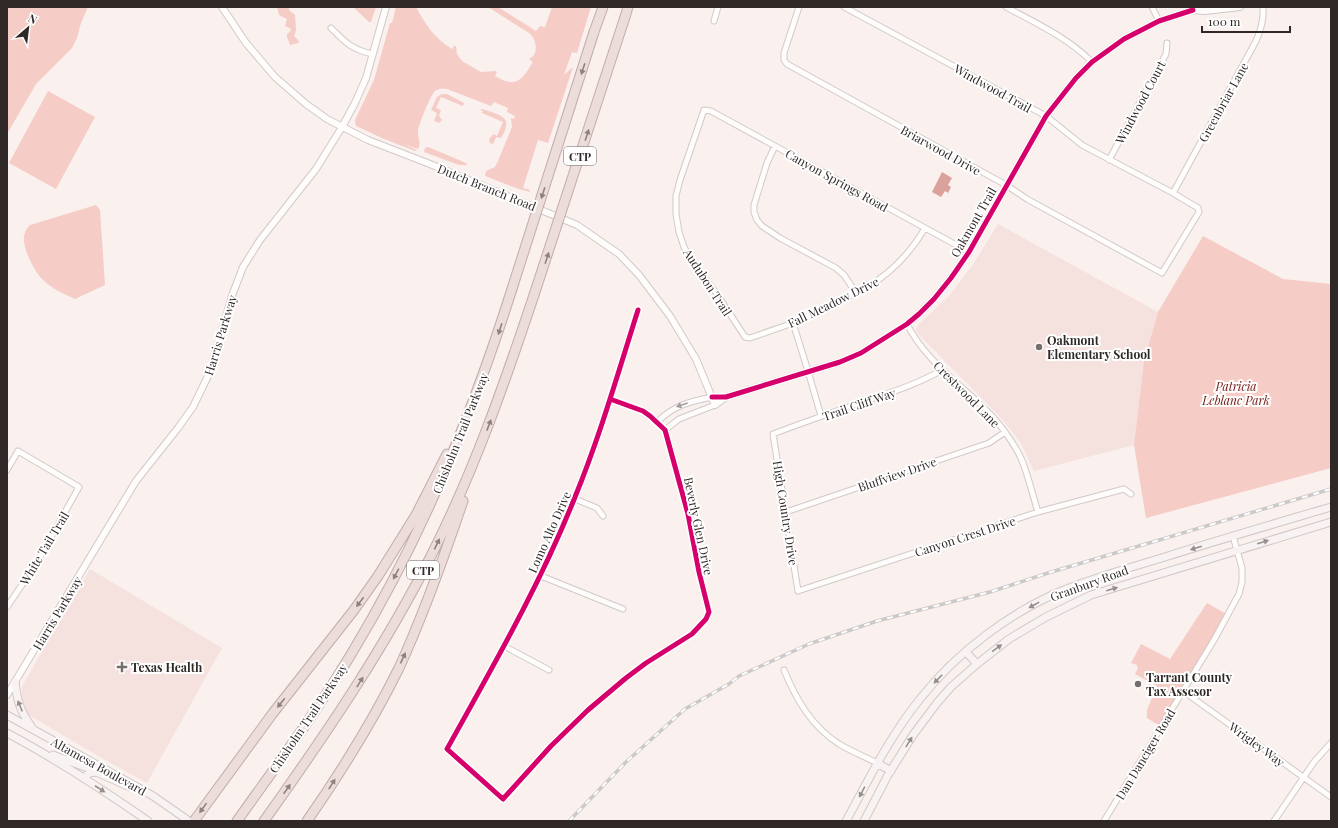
<svg xmlns="http://www.w3.org/2000/svg" width="1338" height="828" viewBox="0 0 1338 828" font-family="'Playfair Display',serif">
<style>
.built{fill:#f5e2df}
.green{fill:#f5ccc6}
.water{fill:#daa29b}
.lines{fill:none;stroke-linecap:round;stroke-linejoin:round}
.minor-casing{stroke:#d1c9c8;stroke-width:7}
.tertiary-casing{stroke:#d1c9c8;stroke-width:8}
.secondary-casing{stroke:#d1c9c8;stroke-width:9}
.motorway-casing{stroke:#c0adaa;stroke-width:11}
.minor{stroke:#fefdfc;stroke-width:5}
.tertiary{stroke:#fefdfc;stroke-width:6}
.secondary{stroke:#f8f3f2;stroke-width:7}
.motorway{stroke:#ecdcda;stroke-width:9}
.rail-casing{stroke:#ccc9c9;stroke-width:3.5}
.rail{stroke:#fff;stroke-width:2;stroke-dasharray:6;stroke-linecap:butt}
.motorway-bridge-casing{stroke:#c0adaa;stroke-width:11;stroke-linecap:butt}
.motorway-bridge{stroke:#ecdcda;stroke-width:9}
.cycleway-casing{stroke:#fff;stroke-width:8}
.cycleway{stroke:#d6006c;stroke-width:5}
.oneway{fill:#8e8280}
.oneway2{fill:#a19d9c}
.oneway3{fill:#948e8c}
.poi-dot{fill:#766e6d;stroke:#fff;stroke-width:1.5}
.labels{text-anchor:middle;dominant-baseline:central;stroke-width:4;stroke-linejoin:round;paint-order:stroke}
.shield{fill:#fff;stroke:#6d6868;stroke-width:1}
.shield-label{font-size:11px;font-weight:bold;fill:#2f2827}
.street-label{font-size:12px;fill:#2f2827;stroke:#fff}
.poi-label{font-size:12px;font-weight:bold;fill:#2f2827;stroke:#fff;text-anchor:start}
.park-label{font-size:12px;font-style:italic;fill:#731914;stroke:#fff}
</style>
<rect width="100%" height="100%" fill="#faf0ee"/>
<path class="built" d="M998,224L1158,312L1144,361L1134,445L1034,471L1020,442L1001,418L917,333L916,329L918,325L948,297L962,279L974,263Z
M90,569L222,648L147,783L105,760L27,714L21,703L22,686Z"/>
<path class="green" d="M7,7H88L81,23L77,38L72,48L36,84L7,134Z
M277,7H289V10L295,15L296,30L294,36L299,41L298,43L290,45L287,37V34L290,32L291,29L285,26L287,19L279,15Z
M353,7H376L371,22H369Z
M396,7H416C425,24 435,39 452,49L454,46H456L457,54L462,61L481,72L496,71L497,72L495,76C516,89 522,80 533,62L529,59C540,55 536,38 529,33L488,7H498L536,31L540,26L545,27L552,7H591L577,53L572,52L564,75L573,67L548,143L538,140L523,188L530,190V192L516,188L485,176L486,171L495,167L498,161L512,127L511,118L514,119L515,116L507,112L508,108L494,102L491,106L447,89C443,88 439,88 435,91C431,94 418,126 418,131C417,138 422,142 418,149L403,144L417,150L415,151L382,138L356,126L355,120L374,80L390,23H392Z
M48,91L95,117L56,189L9,163Z
M442,94H447L464,103L463,106L441,97L436,108L441,110L439,116L442,120L439,123L434,121L437,113L431,110L437,97Z
M482,109C490,112 509,115 506,126C506,130 503,134 501,138L496,137L493,144L490,143L489,139L494,134L497,136L503,122L482,113L483,111L480,110Z
M428,147L466,163L467,165H459L424,152L425,148Z
M96,205L100,210L105,285L75,299C64,294 53,289 44,281C35,273 22,248 24,236C25,231 27,228 30,225Z
M1203,236L1283,279L1331,284V468L1146,518L1134,445L1144,361L1158,312Z
M1207,603L1228,615L1162,727L1147,718V710L1157,686L1135,674L1138,668L1137,667V665L1131,663L1141,644L1170,659Z"/>
<path class="water" d="M942,172L952,178L948,185L951,187L948,193L945,191L941,197L932,192Z"/>
<g class="lines">
<defs>
<path id="minor" d="M799,7L784,53V60L787,64L1006,185L1027,199L1162,273L1199,212L1198,208L1173,193L1082,145L1046,116L844,7
M1006,7C1036,23 1068,38 1092,62
M1152,7L1159,21
M714,21L718,7
M331,28C346,43 351,49 372,54
M775,146L767,163L754,205V212L757,220L762,226L780,238L836,268L844,275L856,293
M1109,160L1166,54L1167,43
M1173,193L1256,41C1261,30 1264,19 1263,7
M925,228C910,254 891,273 866,288L793,323L750,338L745,337L717,294L694,265L684,247L679,232L676,214V196L680,180L704,110L711,111L969,252
M793,323L808,371L821,416
M907,324C925,360 959,383 987,411C999,422 1017,447 1023,463C1029,479 1033,496 1038,512
M942,370C914,386 883,395 851,406C825,415 799,424 773,434L798,591L1038,512L1124,489L1131,494
M610,399L643,411L650,416L665,430L688,514L699,572L709,612L706,619L692,634L646,663L626,678L588,710L551,746L503,799L447,749C493,666 540,585 575,497C600,436 618,373 638,310
M657,422C675,405 688,402 712,397
M665,430L679,419L715,405
M7,470L18,451L79,487L36,564L7,607
M575,499L597,508L603,516
M786,512L989,443L1005,432
M541,576L623,609
M504,646L549,670
M784,670C796,699 811,726 839,744C851,751 865,757 877,763
M1183,691L1331,797
M1104,821L1214,640L1239,594L1242,582V568L1233,536
M1274,821L1314,762L1331,743"/>
<path id="tertiary" d="M222,7L246,43L275,77L306,104L327,119L368,140L430,164L577,225L619,254L639,275L670,316L696,359L715,405L726,397
M1193,10L1205,11L1240,7
M712,397H726L840,362L861,353L907,324L919,314L934,299L951,278L969,252L1046,116L1076,78L1092,62L1124,39L1159,21L1193,10L1197,7
M7,695L136,481L178,428L193,407L209,374L233,293L243,267L260,240L316,169L342,127L355,103L366,78L386,7"/>
<path id="secondary" d="M966,652L977,664
M15,682C17,700 20,711 31,726
M7,715L153,796L189,821
M7,733C56,759 102,789 148,821
M53,755L85,767L90,766L94,764
M877,763L891,771
M84,778L89,773L96,772L130,787
M846,821C869,779 890,736 920,699C956,653 1010,612 1064,590C1098,576 1133,567 1168,556C1222,539 1277,523 1331,507
M864,821L888,775L913,735L937,703L951,687L977,664L1009,639L1046,617L1091,595L1331,522"/>
<path id="motorway" d="M625,17L628,7
M594,32L603,7
M194,821L273,713L354,610L378,576L416,515L447,454
M237,821C277,765 318,710 353,651C422,537 471,418 511,292
M264,821C326,734 386,646 434,550C475,468 505,382 534,295
M307,821C341,772 373,721 399,668C424,614 444,557 463,501"/>
</defs>
<use href="#minor" class="minor-casing"/>
<use href="#tertiary" class="tertiary-casing"/>
<use href="#secondary" class="secondary-casing"/>
<use href="#motorway" class="motorway-casing"/>
<use href="#minor" class="minor"/>
<use href="#tertiary" class="tertiary"/>
<use href="#secondary" class="secondary"/>
<use href="#motorway" class="motorway"/>
<defs>
<path id="rail" d="M569,821L626,762L685,709L729,684L739,676L809,644L877,621L990,592L1048,573L1331,489"/>
</defs>
<use href="#rail" class="rail-casing"/>
<use href="#rail" class="rail"/>
<defs>
<path id="motorway-bridge" d="M511,292L594,32
M534,295L625,17"/>
</defs>
<use href="#motorway-bridge" class="motorway-bridge-casing"/>
<use href="#motorway-bridge" class="motorway-bridge"/>
<defs>
<path id="cycleway" d="M712,397H726L840,362L861,353L907,324L919,314L934,299L951,278L969,252L1046,116L1076,78L1092,62L1124,39L1159,21L1193,10
M610,399L643,411L650,416L665,430L688,514L699,572L709,612L706,619L692,634L646,663L626,678L588,710L551,746L503,799L447,749C493,666 540,585 575,497C600,436 618,373 638,310"/>
</defs>
<use href="#cycleway" class="cycleway-casing"/>
<use href="#cycleway" class="cycleway"/>
</g>
<defs><path id="oneway-solid" d="M-6-.8H1V-3.2L6.5 0L1 3.2V.8H-6Z"/></defs>
<g class="oneway">
<use href="#oneway-solid" transform="translate(583 69) rotate(108)"/>
<use href="#oneway-solid" transform="translate(587 135) rotate(-72)"/>
<use href="#oneway-solid" transform="translate(543 193) rotate(108)"/>
<use href="#oneway-solid" transform="translate(547 258) rotate(-72)"/>
<use href="#oneway-solid" transform="translate(500 329) rotate(108)"/>
<use href="#oneway-solid" transform="translate(489 425) rotate(-69)"/>
<use href="#oneway-solid" transform="translate(437 544) rotate(-64)"/>
<use href="#oneway-solid" transform="translate(396 574) rotate(118)"/>
<use href="#oneway-solid" transform="translate(360 602) rotate(127)"/>
<use href="#oneway-solid" transform="translate(403 658) rotate(-65)"/>
<use href="#oneway-solid" transform="translate(360 682) rotate(-58)"/>
<use href="#oneway-solid" transform="translate(281 703) rotate(128)"/>
<use href="#oneway-solid" transform="translate(332 784) rotate(-58)"/>
<use href="#oneway-solid" transform="translate(287 789) rotate(-55)"/>
<use href="#oneway-solid" transform="translate(203 808) rotate(126)"/>
</g>
<use class="oneway2" href="#oneway-solid" transform="translate(682 405) rotate(161)"/>
<g class="oneway3">
<use href="#oneway-solid" transform="translate(1263 542) rotate(-17)"/>
<use href="#oneway-solid" transform="translate(1196 548) rotate(163)"/>
<use href="#oneway-solid" transform="translate(1112 589) rotate(-16)"/>
<use href="#oneway-solid" transform="translate(1034 605) rotate(151)"/>
<use href="#oneway-solid" transform="translate(997 648) rotate(-36)"/>
<use href="#oneway-solid" transform="translate(938 679) rotate(134)"/>
<use href="#oneway-solid" transform="translate(20 706) rotate(-112)"/>
<use href="#oneway-solid" transform="translate(909 742) rotate(-58)"/>
<use href="#oneway-solid" transform="translate(100 789) rotate(33)"/>
<use href="#oneway-solid" transform="translate(862 792) rotate(118)"/>
</g>
<g class="poi-dot">
<circle cx="1039" cy="347" r="4"/>
<path d="M120 661h4v4h4v4h-4v4h-4v-4h-4v-4h4z"/>
<circle cx="1138" cy="684" r="4"/>
</g>
<g class="labels">
<g class="shield">
<rect x="564" y="147" width="32" height="18" rx="3"/>
<rect x="407" y="561" width="32" height="18" rx="3"/>
</g>
<g class="shield-label">
<text x="580" y="156">CTP</text>
<text x="423" y="570">CTP</text>
</g>
<g class="street-label">
<text transform="translate(993 88) rotate(29)">Windwood Trail</text>
<text transform="translate(1140 102) rotate(-62)">Windwood Court</text>
<text transform="translate(1223 102) rotate(-61)">Greenbriar Lane</text>
<text transform="translate(941 150) rotate(29)">Briarwood Drive</text>
<text transform="translate(837 180) rotate(29)">Canyon Springs Road</text>
<text transform="translate(487 187) rotate(22)">Dutch Branch Road</text>
<text transform="translate(973 222) rotate(-60)">Oakmont Trail</text>
<text transform="translate(708 282) rotate(57)">Audubon Trail</text>
<text transform="translate(833 302) rotate(-26)">Fall Meadow Drive</text>
<text transform="translate(220 335) rotate(-73)">Harris Parkway</text>
<text transform="translate(967 394) rotate(45)">Crestwood Lane</text>
<text transform="translate(859 404) rotate(-19)">Trail Cliff Way</text>
<text transform="translate(460 433) rotate(-68)">Chisholm Trail Parkway</text>
<text transform="translate(897 474) rotate(-19)">Bluffview Drive</text>
<text transform="translate(786 513) rotate(81)">High Country Drive</text>
<text transform="translate(699 526) rotate(78)">Beverly Glen Drive</text>
<text transform="translate(549 532) rotate(-66)">Lomo Alto Drive</text>
<text transform="translate(965 536) rotate(-18)">Canyon Crest Drive</text>
<text transform="translate(44 548) rotate(-59)">White Tail Trail</text>
<text transform="translate(1089 583) rotate(-20)">Granbury Road</text>
<text transform="translate(57 613) rotate(-59)">Harris Parkway</text>
<text transform="translate(308 718) rotate(-56)">Chisholm Trail Parkway</text>
<text transform="translate(1257 744) rotate(36)">Wrigley Way</text>
<text transform="translate(1145 754) rotate(-59)">Dan Danciger Road</text>
<text transform="translate(99 766) rotate(29)">Altamesa Boulevard</text>
</g>
<g class="poi-label">
<text x="1047" y="340">Oakmont<tspan x="1047" dy="14">Elementary School</tspan></text>
<text x="131" y="667">Texas Health</text>
<text x="1146" y="677">Tarrant County<tspan x="1146" dy="14">Tax Assesor</tspan></text>
</g>
<g class="park-label">
<text x="1236" y="386">Patricia<tspan x="1236" dy="14">Leblanc Park</tspan></text>
</g>
</g>
<rect width="1338" height="828" fill="none" stroke="#2f2827" stroke-width="16"/>
<g transform="translate(28 28) rotate(28)" stroke="#ffffff" stroke-width="3" paint-order="stroke">
<path d="M0-3L7 15L0 10L-7 15Z" fill="#2f2827"/>
<text y="-6" font-size="11" font-weight="bold" text-anchor="middle" fill="#2f2827">N</text>
</g>
<path d="M1202 26v6h88v-6" fill="none" stroke="#2f2827" stroke-width="2"/>
<text x="1208" y="26" font-size="12" fill="#2f2827" stroke="#ffffff" stroke-width="3" paint-order="stroke">100 m</text>
</svg>
